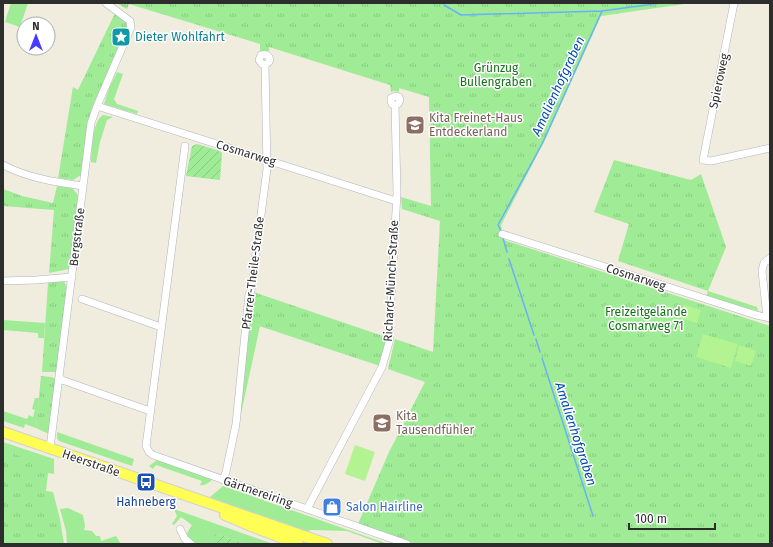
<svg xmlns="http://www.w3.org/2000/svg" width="773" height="547" viewBox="0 0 773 547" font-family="'Fira Sans',sans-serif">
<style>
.grass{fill:#9feb96}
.park{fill:url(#park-tufts)}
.garden{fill:url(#garden-furrows)}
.pitch{fill:#b3f391}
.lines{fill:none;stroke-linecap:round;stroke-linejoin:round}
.stream{stroke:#68b2fb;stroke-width:1.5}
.street-casing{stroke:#b3b2c2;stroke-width:8}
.primary-casing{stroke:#d1d1d1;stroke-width:12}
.street{stroke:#fff;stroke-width:7}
.primary{stroke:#fefe55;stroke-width:10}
.labels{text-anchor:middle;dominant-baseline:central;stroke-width:3;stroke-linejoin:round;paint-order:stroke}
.culture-label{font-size:12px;fill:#0d838f;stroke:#fff;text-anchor:start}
.park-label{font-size:12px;fill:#137316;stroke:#fff}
.street-label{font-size:12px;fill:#2d2d2d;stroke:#fff}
.education-label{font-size:12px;fill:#785e54;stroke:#fff;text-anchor:start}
.transit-label{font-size:12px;fill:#164399;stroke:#fff}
.shop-label{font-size:12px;fill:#366cbe;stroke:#fff;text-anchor:start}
.water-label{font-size:13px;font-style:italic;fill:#004aae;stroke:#fff}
</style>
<defs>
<pattern id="park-tufts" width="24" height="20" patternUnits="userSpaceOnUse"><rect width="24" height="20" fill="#9feb96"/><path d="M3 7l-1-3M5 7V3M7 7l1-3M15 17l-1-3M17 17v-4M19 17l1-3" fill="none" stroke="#89ca82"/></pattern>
<pattern id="garden-furrows" width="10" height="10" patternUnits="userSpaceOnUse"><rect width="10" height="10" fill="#9feb96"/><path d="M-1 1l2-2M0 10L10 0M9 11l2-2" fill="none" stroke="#89ca82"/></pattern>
</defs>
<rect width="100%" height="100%" fill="#f0ecde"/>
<path class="grass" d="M11,3H28L20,27L5,22Z
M117,72L123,74L114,99L117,104L138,111L137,114L104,104L109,88Z
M103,115L113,117L107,120L100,142L96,163L91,162C92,149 92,122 103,115Z
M708,291L757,307L758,311L706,297Z
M3,320L45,323L44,338H38V333L3,330Z
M250,323L260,326L237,432Z
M35,398H39L36,428L25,424L24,428L3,421V411L27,419L29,415L33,417L35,410L32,409Z
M57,432L134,459L132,466L59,441L57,438Z
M3,442L54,459V474L48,473L46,491L53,492L60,519L64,544H3Z
M157,460L212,479V480C208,483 205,486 200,485L202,481L156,465L153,469L149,466Z
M223,486L388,544H383L347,531L312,530L302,532L209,498Z
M68,508L83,515L85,526L84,530L92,531L96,536H100L101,541L116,536L121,544H67L66,531L60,509Z
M174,509L273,544H246L215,533L211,544H196L188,537L187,533L192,525L181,517L174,525L172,524L177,516Z"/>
<path class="park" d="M116,3H691L601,16L544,142L501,225L504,240L770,326V544H415L358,524L389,452L425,382L388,369L395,339L433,352L440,221L402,209L401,197L431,206L429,97L399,88V92L394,91L391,92L390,85L269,47V51H260V44L129,4L127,9Z
M115,13L126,21L127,30L92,111L81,175L73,180L58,178L73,87L78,90Z
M614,160L691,180L701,174L726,247L708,291L618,261L629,224L594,212Z
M57,186L72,188L78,195L69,269L49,273L54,210L3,206V189L22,196L53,203Z
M62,281L65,283L67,289L57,372H42L48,283Z
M253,292L386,337L388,339L380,366L250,323L248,320L251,293Z
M41,376L51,377L56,379L49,434L36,428Z
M3,450L48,466L43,514L58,520L55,544H3Z"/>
<path class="garden" d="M197,144L220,151L222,153L220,180L186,176L192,146Z
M215,533L246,544H211Z"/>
<path class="pitch" d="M684,305L701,310L697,323L680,318Z
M703,334L738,344L731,368L696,357Z
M739,345L756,351L751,366L735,361Z
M355,445L375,452L365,481L345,474Z"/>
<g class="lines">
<path class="stream" d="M444,5L461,15L602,11L661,3
M501,231L498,225L543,142L602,11
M503,238L507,252
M509,259L534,335
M536,339L540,352
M542,358L593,516"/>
<defs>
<path id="street" d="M734,3L703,160L711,161L770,148
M97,106L396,201
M185,146L146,446L149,452L153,455L407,544
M3,165C28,178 55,182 83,186
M502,234L756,315L770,318
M3,281L36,280L72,277
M82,299L161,327
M767,317L762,271L764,263L770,258
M59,377L62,380L150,411
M50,448L91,123L97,106L131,27L130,21L106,3
M223,480L226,472L236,424L249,294L251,291L267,169L265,65L262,64L259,60L261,55C267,53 271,57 269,62L265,65
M307,509L382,367L390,339L389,336L397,193L395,105L392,104L391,101V98L396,96L399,97L400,100L398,104L395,105
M180,529L185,539L191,544"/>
<path id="primary" d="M3,432L327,544
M225,515L251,526L298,544"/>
</defs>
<use href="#street" class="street-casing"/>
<use href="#primary" class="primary-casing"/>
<use href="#street" class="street"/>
<use href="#primary" class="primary"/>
</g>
<defs>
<symbol id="sight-square" viewBox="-11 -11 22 22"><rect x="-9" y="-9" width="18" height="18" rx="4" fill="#0f9aa8" stroke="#fff"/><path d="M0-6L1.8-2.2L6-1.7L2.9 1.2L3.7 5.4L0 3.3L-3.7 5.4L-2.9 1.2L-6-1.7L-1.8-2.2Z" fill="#fff"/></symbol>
<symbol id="school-square" viewBox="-11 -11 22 22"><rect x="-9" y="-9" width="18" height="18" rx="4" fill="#8d6e63" stroke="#fff"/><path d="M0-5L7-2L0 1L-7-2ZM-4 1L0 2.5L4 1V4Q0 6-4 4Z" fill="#fff"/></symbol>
<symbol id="bus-square" viewBox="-11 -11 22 22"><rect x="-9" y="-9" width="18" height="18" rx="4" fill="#1a4fb4" stroke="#fff"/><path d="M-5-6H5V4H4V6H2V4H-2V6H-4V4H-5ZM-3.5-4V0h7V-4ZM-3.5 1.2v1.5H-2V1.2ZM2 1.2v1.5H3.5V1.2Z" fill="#fff"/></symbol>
<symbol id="shop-square" viewBox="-11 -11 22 22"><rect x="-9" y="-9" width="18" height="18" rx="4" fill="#3f7fe0" stroke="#fff"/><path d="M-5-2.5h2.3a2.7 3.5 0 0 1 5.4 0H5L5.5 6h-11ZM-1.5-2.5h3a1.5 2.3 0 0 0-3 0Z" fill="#fff"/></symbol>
</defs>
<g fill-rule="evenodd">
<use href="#sight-square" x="110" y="26" width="22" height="22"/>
<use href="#school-square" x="404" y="114" width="22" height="22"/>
<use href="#school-square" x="371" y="412" width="22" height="22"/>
<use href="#bus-square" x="135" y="471" width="22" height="22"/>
<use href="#shop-square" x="321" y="496" width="22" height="22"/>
</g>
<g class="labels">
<g class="culture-label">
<text x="135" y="37">Dieter Wohlfahrt</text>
</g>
<g class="park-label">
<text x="496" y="68">Grünzug<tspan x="496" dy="14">Bullengraben</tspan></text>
<text x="646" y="312">Freizeitgelände<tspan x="646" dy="14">Cosmarweg 71</tspan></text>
</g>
<g class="street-label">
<text transform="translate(719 81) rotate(-78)">Spieroweg</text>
<text transform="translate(246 153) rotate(17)">Cosmarweg</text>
<text transform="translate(77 237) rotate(-83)">Bergstraße</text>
<text transform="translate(253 273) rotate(-83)">Pfarrer-Theile-Straße</text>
<text transform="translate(636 277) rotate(18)">Cosmarweg</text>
<text transform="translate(391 281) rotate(-87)">Richard-Münch-Straße</text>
<text transform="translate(91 463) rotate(19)">Heerstraße</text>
<text transform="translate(258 492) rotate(19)">Gärtnereiring</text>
</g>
<g class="education-label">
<text x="429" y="118">Kita Freinet-Haus<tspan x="429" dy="14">Entdeckerland</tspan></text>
<text x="396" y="416">Kita<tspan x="396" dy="14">Tausendfühler</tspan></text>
</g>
<g class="transit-label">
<text x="146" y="502">Hahneberg</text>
</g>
<g class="shop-label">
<text x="346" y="507">Salon Hairline</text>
</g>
<g class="water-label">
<text transform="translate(558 86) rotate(-65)">Amalienhofgraben</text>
<text transform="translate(576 434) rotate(72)">Amalienhofgraben</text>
</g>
</g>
<rect width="773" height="547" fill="none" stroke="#2d2d2d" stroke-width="8"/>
<g transform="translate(36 36)"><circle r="19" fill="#ffffff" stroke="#ababab"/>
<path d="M0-3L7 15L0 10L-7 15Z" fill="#453cff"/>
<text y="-6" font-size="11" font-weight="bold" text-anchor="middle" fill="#2d2d2d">N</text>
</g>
<path d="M629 523v6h86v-6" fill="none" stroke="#2d2d2d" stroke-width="2"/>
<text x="635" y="523" font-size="12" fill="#2d2d2d" stroke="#ffffff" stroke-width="3" paint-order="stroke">100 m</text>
</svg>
